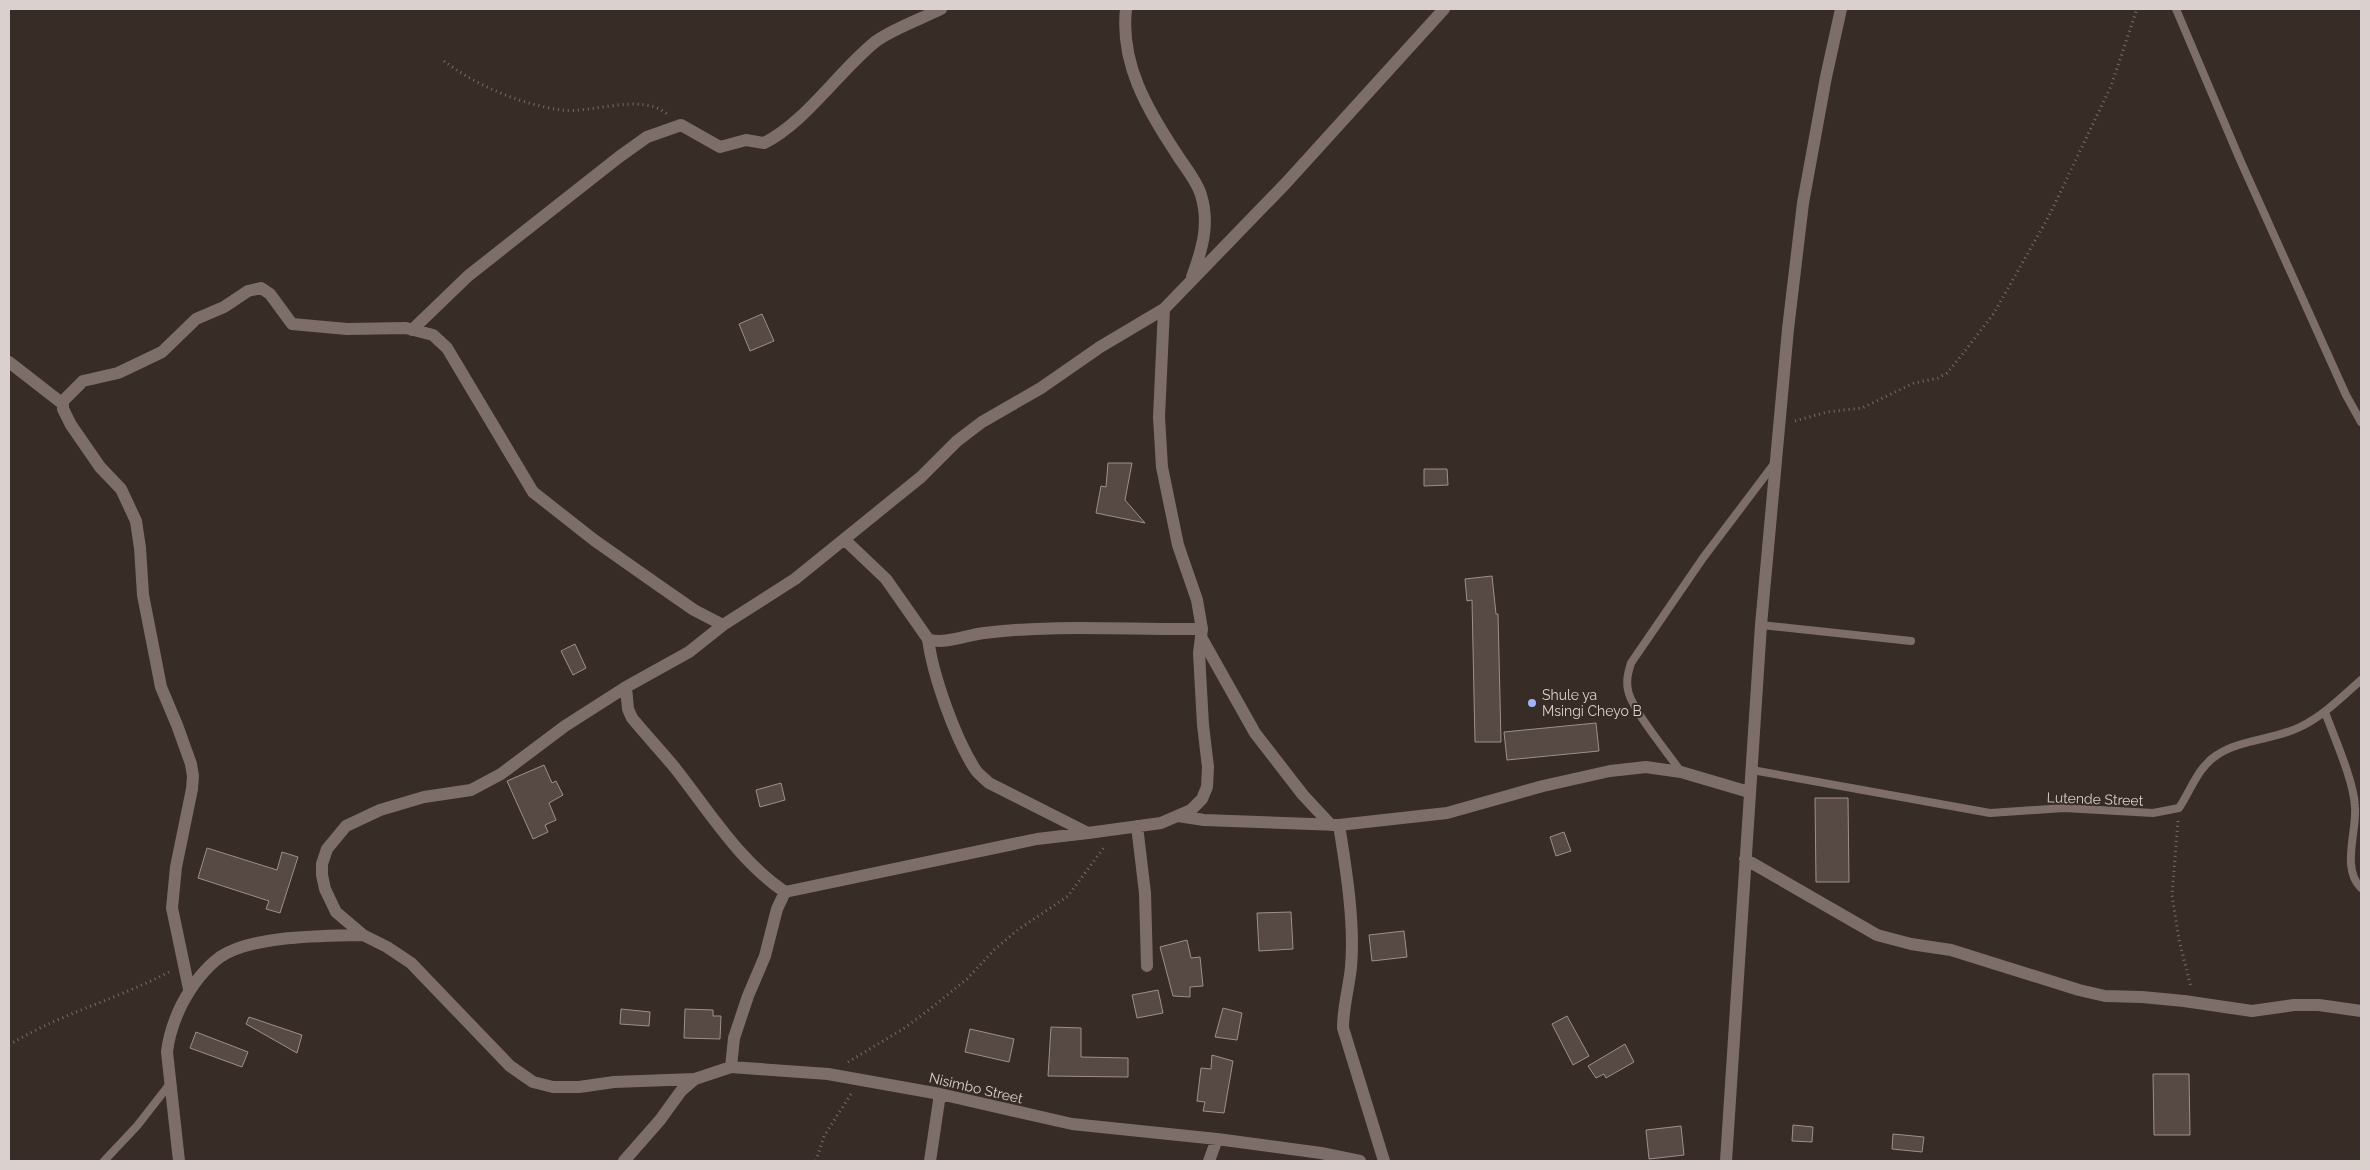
<svg xmlns="http://www.w3.org/2000/svg" width="2370" height="1170" viewBox="0 0 2370 1170" font-family="Raleway,sans-serif">
<style>
.building{fill:#574944;stroke:#9f8f8a}
.lines{fill:none;stroke-linecap:round;stroke-linejoin:round}
.path{stroke:#786d69;stroke-width:3;stroke-dasharray:1 4;stroke-linecap:butt}
.lane{stroke:#7d6e69;stroke-width:8}
.street{stroke:#7d6e69;stroke-width:12}
.poi-dot{fill:#9fb3fd;stroke:#382c27;stroke-width:2}
.labels{text-anchor:middle;dominant-baseline:central;stroke-width:4;stroke-linejoin:round;paint-order:stroke}
.poi-label{font-size:14px;fill:#dad1ce;stroke:#382c27;text-anchor:start}
.street-label{font-size:14px;fill:#dad1ce;stroke:#382c27}
</style>
<rect width="100%" height="100%" fill="#382c27"/>
<path class="building" d="M762,314L774,341L750,351L739,324Z
M1108,463H1132L1125,500L1145,523L1096,513L1101,486L1106,487Z
M1424,469H1447L1448,485L1424,486Z
M1492,576L1496,614H1498L1501,742H1475L1472,600L1467,601L1465,579Z
M575,644L586,668L573,675L561,651Z
M1596,723L1599,751L1507,760L1504,732Z
M544,765L552,783L556,781L563,795L549,803L556,820L545,825L548,832L533,839L507,781Z
M781,783L785,800L760,807L756,790Z
M1815,798H1848L1849,882H1816Z
M1564,832L1571,851L1556,856L1550,837Z
M207,848L277,870L282,852L298,857L280,913L266,909L269,901L198,878Z
M1291,912L1293,949L1259,951L1257,913Z
M1404,931L1407,957L1372,961L1369,935Z
M1187,940L1191,958L1200,957L1203,986L1190,987V997L1173,996L1160,947Z
M1158,990L1163,1013L1137,1018L1132,995Z
M1223,1008L1242,1013L1237,1040L1215,1037Z
M621,1009L650,1012L649,1026L620,1024Z
M685,1009L713,1010V1016H721L720,1039L684,1038Z
M1567,1016L1589,1056L1573,1065L1552,1024Z
M249,1017L302,1035L297,1053L246,1024Z
M1051,1027L1081,1028V1057L1128,1058V1077L1048,1076Z
M970,1029L1014,1039L1009,1062L965,1052Z
M196,1032L248,1052L242,1067L190,1048Z
M1625,1044L1634,1062L1606,1078L1604,1074L1596,1078L1588,1066Z
M1212,1055L1233,1061L1224,1113L1203,1111L1205,1102L1197,1101L1201,1068L1211,1069Z
M2153,1074H2189L2190,1135H2154Z
M1793,1125L1813,1127L1812,1142L1792,1141Z
M1681,1126L1684,1155L1649,1159L1646,1130Z
M1893,1134L1924,1137L1922,1152L1892,1149Z"/>
<g class="lines">
<path class="path" d="M444,61C477,86 520,104 561,110C592,114 641,92 667,114
M1795,421L1827,412L1862,408L1914,383L1938,378L1947,373L1965,351L1994,313L2049,216L2111,86L2137,9
M2178,821L2172,895L2179,940L2191,987
M9,1045C59,1014 118,999 171,971
M848,1062L903,1029L930,1009L967,979L995,949L1019,929L1068,896L1105,846
M816,1161L824,1136L851,1094"/>
<path class="lane" d="M2176,9L2241,162L2346,395L2361,422
M1761,625L1911,641
M2325,712C2334,737 2354,781 2355,807C2357,832 2341,868 2361,888
M1752,770L1990,813L2064,808L2153,813L2179,808C2191,790 2198,767 2217,755C2241,739 2274,740 2300,727C2323,716 2342,697 2361,680
M1681,772C1669,754 1631,709 1628,690C1626,680 1628,673 1631,663L1703,558L1774,464
M104,1161L137,1126L169,1085"/>
<path class="street" d="M1126,9C1120,63 1147,109 1176,153C1184,166 1197,181 1201,195C1210,224 1202,250 1192,277
M412,330L468,276L619,157L647,137L681,125L720,147L746,140L764,143C805,123 839,71 875,42C890,30 923,18 941,9
M9,362L63,404
M845,540L886,579L928,639C944,645 966,635 984,633C1055,624 1130,630 1202,629
M1201,637L1255,733L1303,795L1331,825
M928,639C933,676 955,738 975,769C978,774 984,778 989,783L1088,833L1161,823L1191,810L1202,799L1207,787L1208,767L1203,725L1199,653L1202,629L1197,600L1178,545L1162,467L1159,417L1164,309
M626,687L628,709L632,718C646,735 661,751 675,768C709,811 739,861 785,892L1037,839L1088,833
M1178,816L1204,820L1339,825L1447,813L1543,786L1610,771L1646,767L1681,772L1749,792
M1339,825C1346,868 1355,924 1351,967C1349,987 1343,1007 1343,1028L1384,1161
M1137,826L1145,893L1147,966
M1745,859L1877,935L1911,944L1951,950L2079,990L2105,996L2142,997L2184,1001L2252,1011L2294,1005H2319L2361,1011
M189,989L172,908L176,867L192,789L193,776L191,764L177,725L161,687L143,595L140,548L136,521L121,489L100,467L71,425L63,409V401L83,381L118,373L162,352L196,319L224,307L248,291L261,288L270,294L292,324L347,329L406,328L433,335L447,348L533,492L594,540L658,585L694,610L723,625
M731,1067L734,1038L748,996L765,956L777,909L785,892
M695,1079L614,1082L579,1087H553L533,1082L510,1066L411,963L387,947L363,935L336,912L325,889L322,875V864L327,849L346,826L380,810L424,797L471,790L501,774L565,726L626,687L689,652L723,625L795,579L921,477L957,441L982,422L1041,388L1100,347L1164,309L1286,183L1444,9
M179,1161L167,1052C169,1034 174,1020 182,1004C191,987 204,969 220,957C253,935 324,936 363,935
M624,1161L660,1120L681,1091L695,1079L731,1067L828,1074L940,1094L1072,1124L1217,1139L1321,1153L1360,1161
M930,1161L940,1094
M1209,1161L1217,1139
M1726,1161L1761,625L1788,329L1803,203L1826,77L1841,9"/>
</g>
<circle class="poi-dot" cx="1532" cy="703" r="5"/>
<g class="labels">
<g class="poi-label">
<text x="1542" y="695">Shule ya<tspan x="1542" dy="16">Msingi Cheyo B</tspan></text>
</g>
<g class="street-label">
<text transform="translate(2095 799) rotate(2)">Lutende Street</text>
<text transform="translate(976 1088) rotate(13)">Nisimbo Street</text>
</g>
</g>
<rect width="2370" height="1170" fill="none" stroke="#dad1ce" stroke-width="20"/>
</svg>
